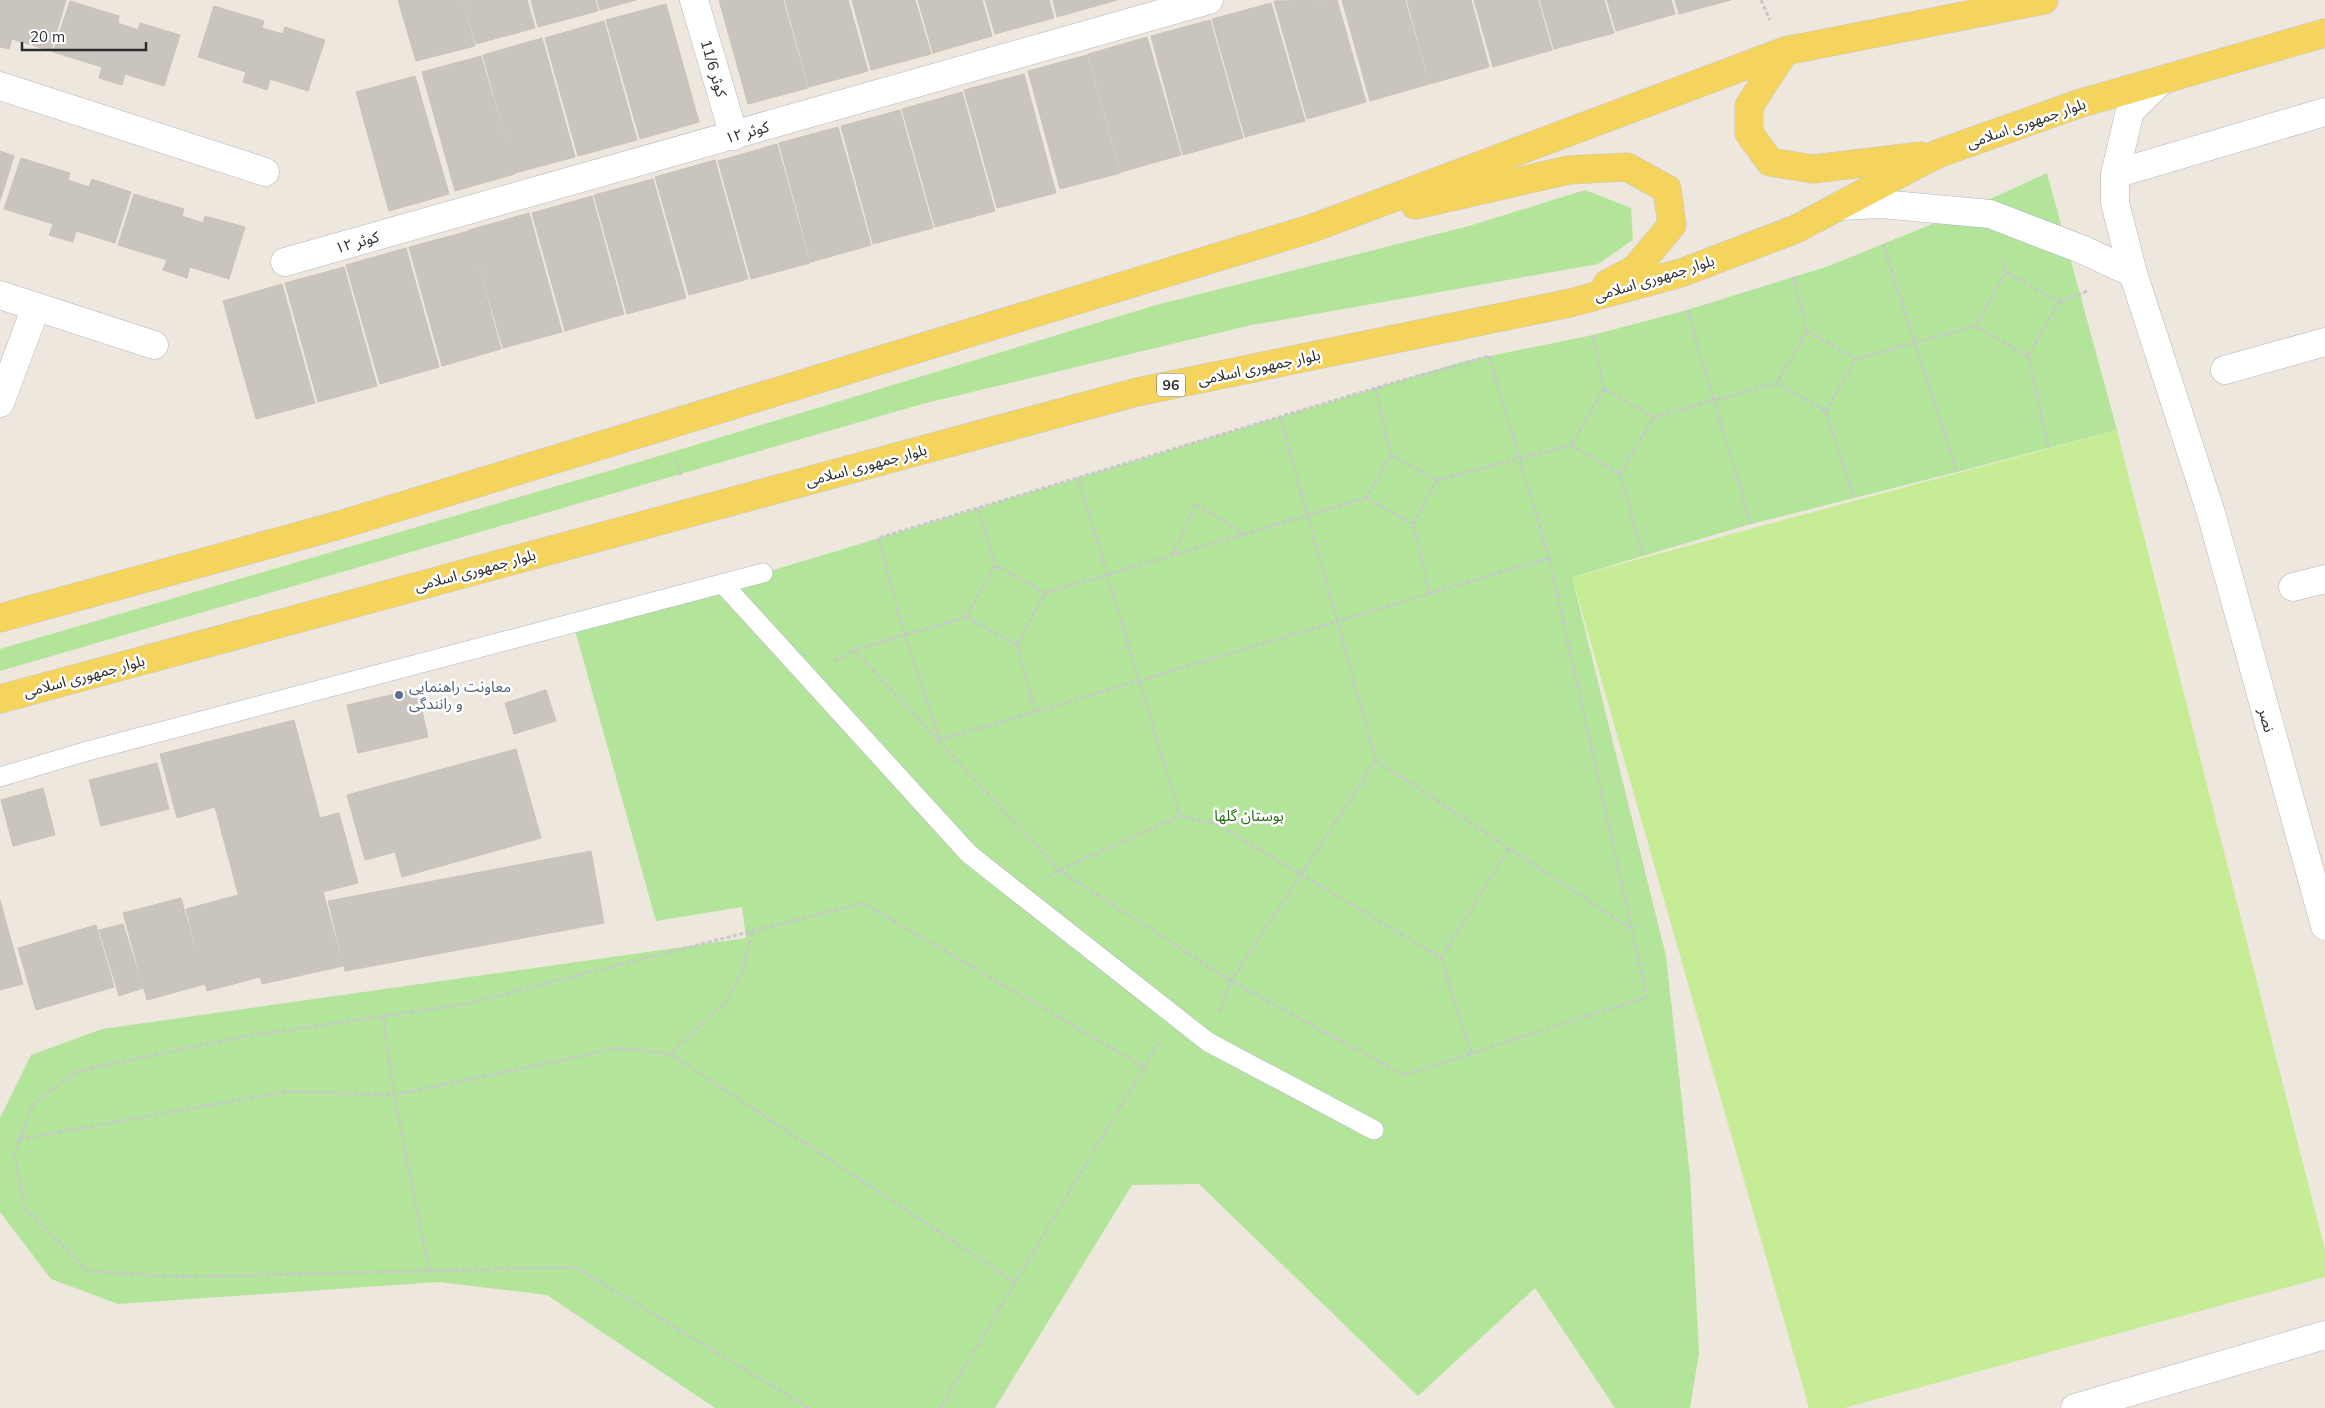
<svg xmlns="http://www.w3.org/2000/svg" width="2325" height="1408" viewBox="0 0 2325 1408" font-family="Mulish,'Noto Sans Arabic',sans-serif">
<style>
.green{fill:#b2e599}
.pitch{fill:#c6ed95}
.building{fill:#c9c4bd;stroke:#c9c3b7}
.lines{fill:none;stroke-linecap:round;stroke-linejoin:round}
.lane-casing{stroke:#b2b4c0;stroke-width:20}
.street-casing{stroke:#b2b4c0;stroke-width:29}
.secondary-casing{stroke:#b2b4c0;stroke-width:29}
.primary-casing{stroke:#c8c8c8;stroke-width:29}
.path{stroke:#c8c8c8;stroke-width:3;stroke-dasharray:4 2.5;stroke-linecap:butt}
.lane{stroke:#fff;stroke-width:19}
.street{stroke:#fff;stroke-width:28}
.secondary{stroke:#fff;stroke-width:28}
.primary{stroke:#f4d45d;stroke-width:28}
.service-dot{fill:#5c6f8a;stroke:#fff;stroke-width:2}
.labels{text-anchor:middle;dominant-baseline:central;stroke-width:5;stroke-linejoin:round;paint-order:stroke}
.shield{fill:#fff;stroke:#6b6b6b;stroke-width:1}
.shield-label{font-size:14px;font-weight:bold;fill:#2c2c2c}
.street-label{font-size:15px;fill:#2c2c2c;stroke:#fff}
.service-label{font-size:15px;fill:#4e5e75;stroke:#fff;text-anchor:start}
.park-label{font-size:15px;fill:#286c19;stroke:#fff}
</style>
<rect width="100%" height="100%" fill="#eee7de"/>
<path class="green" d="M2047,173L2117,430L1957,472L1751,524L1572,577L1666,956L1690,1175L1699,1353L1690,1408H1615L1535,1288L1418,1396L1199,1184L1132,1185L995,1408H715L547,1295L438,1282L118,1304L51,1279L0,1212V1118L31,1055L102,1029L746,938L742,907L656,921L575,630L1465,361L1593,335L1687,310L1829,266L1964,211Z
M1585,190L1631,208L1633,240L1598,264L1247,326L922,404L0,671V649L639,462L1156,305L1469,226Z"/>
<path class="pitch" d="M2117,430L2325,1250V1277L1844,1408H1809L1572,577Z"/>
<path class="building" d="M0,0H66L51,51L12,39L9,49L0,47Z
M398,0H462L475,46L416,61Z
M463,0H527L535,28L476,44Z
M531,0H595L598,11L538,27Z
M597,0H636L600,10Z
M719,0H783L808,88L748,104Z
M785,0H848L868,71L809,87Z
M852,0H915L931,54L871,70Z
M918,0H982L992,36L933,53Z
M985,0H1049L1054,18L995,34Z
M1053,0H1117L1057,17Z
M1337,0L1366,102L1307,119L1274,1Z
M1342,0H1405L1429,84L1370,101Z
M1407,0H1471L1489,67L1430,84Z
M1474,0H1538L1552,50L1493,67Z
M1540,0H1604L1614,33L1554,49Z
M1607,0H1671L1675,14L1616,31Z
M1675,0H1731L1679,14Z
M70,1L119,16L118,23L138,30L140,23L180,35L164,86L125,74L122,85L99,78L102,67L53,52Z
M1271,3L1305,121L1245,137L1212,19Z
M666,4L699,122L640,139L606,20Z
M214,6L264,21L262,28L283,34L285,27L325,40L308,91L270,79L267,90L243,82L246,72L198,57Z
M1210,20L1243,138L1183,155L1151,36Z
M604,21L637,140L578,156L545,38Z
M1147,37L1181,155L1121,172L1088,54Z
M542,38L575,157L515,173L483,55Z
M1087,55L1120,173L1060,189L1028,71Z
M481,56L515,174L455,191L422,72Z
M1024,74L1056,193L997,208L964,90Z
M415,76L449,194L389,211L356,92Z
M962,92L995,211L935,227L902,109Z
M900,110L933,228L873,244L841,126Z
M838,127L871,245L811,262L779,143Z
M777,144L810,263L751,279L718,161Z
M0,151L14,156L0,201Z
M21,158L70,173L68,180L89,187L92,179L131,192L115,243L76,231L73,242L49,235L53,224L4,209Z
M715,160L748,279L689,295L655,177Z
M653,179L686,298L627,314L594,195Z
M134,194L184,209L182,216L203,223L205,216L245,227L229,279L190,267L187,278L163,270L167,260L118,245Z
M592,196L624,314L565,331L532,213Z
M529,213L562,332L503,348L469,230Z
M469,231L501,349L442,366L409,247Z
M406,248L439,367L380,384L346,265Z
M344,267L377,386L318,402L285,283Z
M282,284L315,403L256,419L223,301Z
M417,689L428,737L358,753L347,705Z
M546,690L556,721L514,734L505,703Z
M294,720L320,818L339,813L358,883L323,892L343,966L262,984L215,807L177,818L160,754Z
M516,749L541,838L402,877L395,852L365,860L347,795Z
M157,763L169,809L101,826L89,780Z
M43,788L55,835L13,846L1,800Z
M591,851L604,923L345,971L328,901Z
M238,895L260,977L207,991L186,909Z
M181,898L205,984L147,1000L123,913Z
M0,900L23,984L0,990Z
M123,924L143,988L119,996L99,930Z
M96,925L114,987L36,1010L18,948Z"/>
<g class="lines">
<defs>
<path id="lane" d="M724,585L969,854L1208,1042L1374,1130
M0,777L84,752L763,573"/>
<path id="street" d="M694,0L734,136
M0,86L265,172
M2115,174L2325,112
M285,262L1209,0
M0,295L154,345
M2225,370L2325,342
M0,403L36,307
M2293,587L2325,579
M2075,1408L2325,1335"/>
<path id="secondary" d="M2162,80L2130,111L2115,174V203L2133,273L2211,513L2325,926
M1839,206L1881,204L1990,214L2081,249L2133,273"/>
<path id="primary" d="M1785,51L1749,106V133L1770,162L1813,169L1921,156
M1415,205L1569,170L1627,167L1667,189L1672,225L1635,269L1607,284
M0,618L343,524L1313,228L1785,51L2044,0
M0,699L1137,392L1570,303L1681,273L1796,229L1937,154L2078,104L2325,33"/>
</defs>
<use href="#lane" class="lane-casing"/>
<use href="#street" class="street-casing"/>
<use href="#secondary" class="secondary-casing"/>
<use href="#primary" class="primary-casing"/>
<path class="path" d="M1761,0L1770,20
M1883,244L1957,472
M2002,258L2006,272
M1793,277L1807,331
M2059,302L2087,291
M1687,310L1751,524
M1593,335L1604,389
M1489,356L1549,558L940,740L905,636L878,538L1375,388Z
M2028,356L1975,326L2006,272L2059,302L2028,356L2049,448
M1856,359L1975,326
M1375,388L1391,455
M1826,411L1856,359L1807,331L1777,383L1826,411L1854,498
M1280,417L1376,760
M1654,417L1777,383
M676,459L681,477
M1620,474L1654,417L1604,389L1571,445L1620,474L1643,556
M1078,478L1180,816
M1437,480L1571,445
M978,508L995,565
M1413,524L1366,498L1391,455L1437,480L1413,524L1430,594
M1172,556L1196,504L1244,534
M1045,593L995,565L966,617L1017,645L1045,593L1366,498
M966,617L854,650L1059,870L1231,981L1404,1075L1647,997L1549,558
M1017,645L1035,711
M835,661L854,650
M1049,877L1059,870L1180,816L1217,824L1441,958L1472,1055
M1441,958L1509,848
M1219,1012L1231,981L1376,760L1631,929
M383,1016L394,1095L429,1271
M670,1054L1015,1282
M20,1139L288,1091L394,1095L620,1048L670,1054L727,1000L743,970L753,930
M809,1408L575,1267L182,1277L88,1271L25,1208L14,1153L34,1103L77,1071L241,1037L465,1004L863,903L1144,1067
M940,1408L1159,1042"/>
<use href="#lane" class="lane"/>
<use href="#street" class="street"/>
<use href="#secondary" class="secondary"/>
<use href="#primary" class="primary"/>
</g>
<circle class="service-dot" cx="399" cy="695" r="5"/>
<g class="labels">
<rect class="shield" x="1157" y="373.5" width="28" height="23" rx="4"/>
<g class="shield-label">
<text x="1171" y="385">96</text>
</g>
<g class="street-label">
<text transform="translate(714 68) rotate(74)">کوثر 11/6</text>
<text transform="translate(2026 123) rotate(-19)">بلوار جمهوری اسلامی</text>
<text transform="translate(747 132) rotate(-16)">کوثر ۱۲</text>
<text transform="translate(357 242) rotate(-16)">کوثر ۱۲</text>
<text transform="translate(1654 278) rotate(-17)">بلوار جمهوری اسلامی</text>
<text transform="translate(1259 367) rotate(-12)">بلوار جمهوری اسلامی</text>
<text transform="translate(866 465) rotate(-15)">بلوار جمهوری اسلامی</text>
<text transform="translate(475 570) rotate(-15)">بلوار جمهوری اسلامی</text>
<text transform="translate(84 676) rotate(-15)">بلوار جمهوری اسلامی</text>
<text transform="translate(2267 720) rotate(75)">نصر</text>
</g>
<g class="service-label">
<text x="409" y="686">معاونت راهنمایی<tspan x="409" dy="17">و رانندگی</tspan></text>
</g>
<g class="park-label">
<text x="1249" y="815">بوستان گلها</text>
</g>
</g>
<path d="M22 42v8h124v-8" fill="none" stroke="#2c2c2c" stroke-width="2.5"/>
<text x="30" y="42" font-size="15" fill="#2c2c2c" stroke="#ffffff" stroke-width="4" paint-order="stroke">20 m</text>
</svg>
